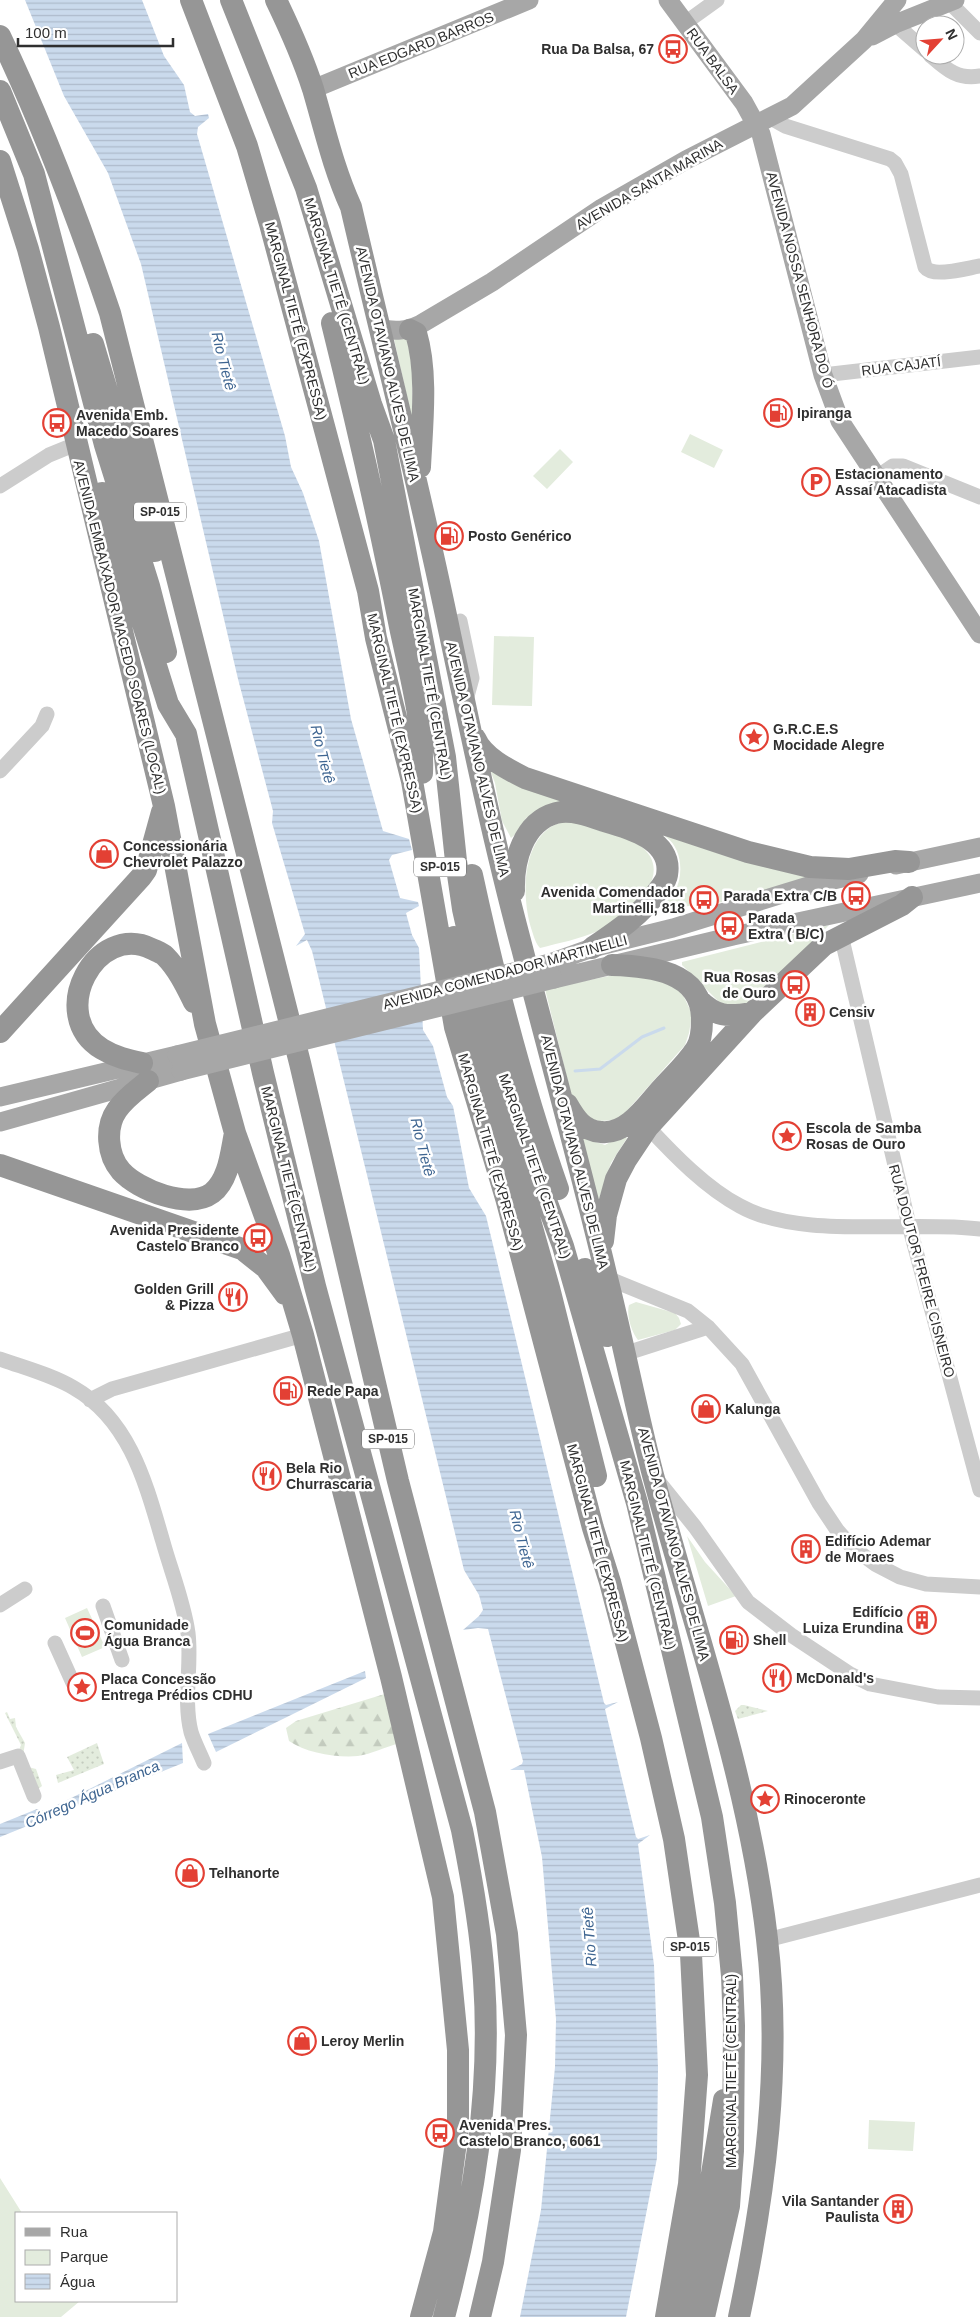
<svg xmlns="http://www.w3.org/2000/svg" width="980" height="2317" viewBox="0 0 980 2317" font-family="Helvetica,sans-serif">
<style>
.grass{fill:url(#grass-dots)}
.forest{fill:url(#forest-firs)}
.park{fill:#e3ecdd}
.water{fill:url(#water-rules)}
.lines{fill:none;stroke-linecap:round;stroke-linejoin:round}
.stream{stroke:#cadaec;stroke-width:3}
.minor{stroke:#ccc;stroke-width:15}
.major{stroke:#a7a7a7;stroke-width:19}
.highway{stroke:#969696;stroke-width:22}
.major-bridge{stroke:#a7a7a7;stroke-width:19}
.labels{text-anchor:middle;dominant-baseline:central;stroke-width:5;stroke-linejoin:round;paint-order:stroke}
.shield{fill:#fff;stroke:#6d6d6d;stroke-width:1}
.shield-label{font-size:12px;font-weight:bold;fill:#2f2f2f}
.street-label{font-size:14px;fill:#2f2f2f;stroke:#fff}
.poi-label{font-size:14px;font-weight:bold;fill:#2f2f2f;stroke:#fff;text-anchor:start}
.water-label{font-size:15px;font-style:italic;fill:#3e6591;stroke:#fff}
</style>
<defs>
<pattern id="grass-dots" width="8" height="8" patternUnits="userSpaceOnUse" patternTransform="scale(1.25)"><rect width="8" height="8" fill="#e3ecdd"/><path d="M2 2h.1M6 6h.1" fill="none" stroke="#c3cbbe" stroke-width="1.8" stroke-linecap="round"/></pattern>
<pattern id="forest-firs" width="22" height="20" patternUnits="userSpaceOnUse" patternTransform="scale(1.25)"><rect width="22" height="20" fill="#e3ecdd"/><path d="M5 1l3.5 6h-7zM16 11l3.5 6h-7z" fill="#c3cbbe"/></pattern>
<pattern id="water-rules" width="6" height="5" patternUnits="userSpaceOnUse" patternTransform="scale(1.25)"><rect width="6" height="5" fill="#cadaec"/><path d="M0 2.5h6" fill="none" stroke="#aebbcb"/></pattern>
</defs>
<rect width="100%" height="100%" fill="#fff"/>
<path class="grass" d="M741,1705H744L768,1711L738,1719L735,1711Z
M7,1712L10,1719L15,1718L16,1727L25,1743L23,1756L28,1767L36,1769L42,1786L37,1790L17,1755L21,1745L5,1713Z
M97,1743L104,1764L58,1783L56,1775L74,1770L67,1757Z"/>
<path class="forest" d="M388,1693L399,1743C386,1747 371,1754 358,1756C337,1758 306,1753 289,1741L286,1728L296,1721Z"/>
<path class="park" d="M397,336L412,341V419L394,339Z
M690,434L723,450L714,468L681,452Z
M560,449L573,462L547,489L533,476Z
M494,636L534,637L532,706L492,705Z
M486,759L808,877L740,900L681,907L662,914C661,903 671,899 675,891C684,875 682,848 666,837C662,834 655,833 651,831L546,807L526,818L518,832L511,838L502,821L495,783Z
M569,821C585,826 627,836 638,844C680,873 628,917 598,931C580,939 559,943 540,948C536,944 534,937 532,931C520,896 521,826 569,821Z
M829,925L748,1007L728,1011L682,965V962Z
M624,973L673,984L684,997L692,1014L689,1033L685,1045L624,1114L616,1120L599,1121L587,1118L572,1098L545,989Z
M623,1135L627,1138L611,1163L598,1202L581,1137L605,1145Z
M636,1302L675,1313L679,1318L681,1324L675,1330L638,1340C632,1333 626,1315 629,1305Z
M687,1536L705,1562L736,1596L708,1606Z
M87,1608L105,1647L82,1657L65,1618Z
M869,2120L915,2122L913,2151L868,2149Z
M0,2178L22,2213H16V2301H80L61,2317H0Z"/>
<path class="water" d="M25,0H142L164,56L184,85L190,112L195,116L208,114L209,118L198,127L197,134L285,436L291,467L303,493L319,541L351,719L383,831L409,839L412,850L392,855L389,860L400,898L418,902L419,906L406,913L412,935L419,948L423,1030L433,1046L447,1097L453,1106L469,1188L486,1216L604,1703L606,1705L618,1702L605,1709L636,1837L638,1839L650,1835L638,1844L654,1965L658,2068L657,2158L626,2317H520L541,2210L555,2067L556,2019L542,1857L524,1770H510L522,1764L523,1761L488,1629L478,1628L463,1630L479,1616L483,1610L479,1595L464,1570L312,951L307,940L296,946L305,934L272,823L273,811L238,679L141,264L108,173L64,96Z
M365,1671L366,1678L216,1752L208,1734Z
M182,1743L183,1763L0,1837V1824L37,1809L45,1811Z"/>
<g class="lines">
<path class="stream" d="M575,1071L600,1069L642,1037L664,1028"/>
<path class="minor" d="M949,2L980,33
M685,23L717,0
M895,24L925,50
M930,55C946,69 957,80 980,76
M769,117L785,126L890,159L895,163L901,174L925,267C933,278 967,268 980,266
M823,375L980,357
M877,477L893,466H903L980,497
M0,486L49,455L76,444
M460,621L472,678L466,700
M0,771L42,726L47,714
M841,935L909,1225L980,1490
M648,1127C674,1155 706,1188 740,1206C801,1240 909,1220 980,1229
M607,1278L688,1311L708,1327L742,1364L819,1503L837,1530L852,1547L875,1564L900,1577L926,1584L980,1587
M624,1354L708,1327
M0,1359C25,1368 52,1375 74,1388C130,1420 146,1484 163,1542C171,1571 184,1603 188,1633C192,1665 183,1700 191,1732C194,1742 200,1753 204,1763
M90,1400L112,1389L303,1335
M658,1481L695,1527L748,1602L791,1635L850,1674L870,1684L938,1697L980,1698
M0,1605L25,1589
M103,1606L122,1660
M55,1643L73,1683
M0,1762L18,1756L34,1796
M767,1940L980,1885"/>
<path class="major" d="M668,0L744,103L761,134L823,375L840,421L980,634
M872,36L895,24L955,0
M313,89L529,0
M379,328C395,332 406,331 421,324L492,282L602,208L686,160L792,106L864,40L897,0
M896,865L980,847
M550,963L592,948L673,928L808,886L859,874
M554,979L733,936L980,883
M0,1097L177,1055
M0,1122L181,1071"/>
<path class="highway" d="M191,0L247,146L270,224L368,591L376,638L412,781L455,1027L506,1198L593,1528L610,1582L651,1738L674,1839L691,1954L697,2075L689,2184L666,2317
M231,0L306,188L371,404L384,440L445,757L456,861L463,909L474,958L509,1094L528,1152L563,1246L637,1503L712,1817L725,1903L732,1976L734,2026L733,2151L729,2206L704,2317
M276,0C290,29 303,58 313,89C325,130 333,167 351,207C383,345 418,481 447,620C470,729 493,840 522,948C550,1057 580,1165 606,1274C623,1341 636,1409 653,1475C694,1629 749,1780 767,1939C782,2066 765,2193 739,2317
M0,36C43,126 78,218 110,313L300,1063L398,1481L485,1812L507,1934L516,2035L510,2150L493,2262L480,2317
M0,91L34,174L105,445L149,586L166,652
M0,161L28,249L49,327L164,806L205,1024L235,1133L279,1255L303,1335L391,1677L443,1897L458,2050V2127L444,2232L421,2317
M332,323C357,424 380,525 400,627C410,674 424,725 422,773
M410,330L416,333C428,373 422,425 420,467
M93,344L155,551
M102,493L168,704L186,734L263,1073L315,1286L462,1830C472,1880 481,1930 484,1980C492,2094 473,2207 444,2317
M475,738C483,757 507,769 525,778L748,852L810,867L849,869L895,861L909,862
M472,875C495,981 522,1086 558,1189
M514,891C513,861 523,822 556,813C571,809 590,816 604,821C629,828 673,840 667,875C666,882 661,886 658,891C640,916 617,931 592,948
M454,937L471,1022L485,1078L518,1178L549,1288L596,1476
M698,999C716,1017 727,1017 752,1013
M0,1032L141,877L146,870L162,812
M142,1063C128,1060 115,1057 102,1049C46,1015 96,921 152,949C156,951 162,953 165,956C178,969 186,986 194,1002
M148,1081C137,1090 125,1098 117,1110C105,1127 107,1155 121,1171C138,1190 189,1210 212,1193C229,1180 231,1152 235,1133
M567,1104C575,1118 583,1131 601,1132C628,1135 647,1104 663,1087C674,1075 687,1063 696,1049C701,1041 702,1029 702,1020C703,971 649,966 612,965
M0,1165L242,1249L266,1268L285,1294
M603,1241L606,1215L616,1179L626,1160L648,1127L752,1013L824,945L902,905L912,897
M585,1269L607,1336
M683,2317L700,2247L724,2100"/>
<path class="major-bridge" d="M177,1055L550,963
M181,1071L554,979"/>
</g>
<defs>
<symbol id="bus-ring" viewBox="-11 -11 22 22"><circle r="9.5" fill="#fff" stroke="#e34034" stroke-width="1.5"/><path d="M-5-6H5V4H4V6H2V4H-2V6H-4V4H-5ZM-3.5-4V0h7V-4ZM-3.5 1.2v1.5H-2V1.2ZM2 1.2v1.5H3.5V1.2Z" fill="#e34034"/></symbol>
<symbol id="fuel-ring" viewBox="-11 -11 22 22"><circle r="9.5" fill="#fff" stroke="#e34034" stroke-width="1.5"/><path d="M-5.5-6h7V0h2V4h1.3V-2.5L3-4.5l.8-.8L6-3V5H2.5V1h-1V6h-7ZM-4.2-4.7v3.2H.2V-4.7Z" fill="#e34034"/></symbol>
<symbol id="parking-ring" viewBox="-11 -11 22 22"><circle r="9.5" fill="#fff" stroke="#e34034" stroke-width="1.5"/><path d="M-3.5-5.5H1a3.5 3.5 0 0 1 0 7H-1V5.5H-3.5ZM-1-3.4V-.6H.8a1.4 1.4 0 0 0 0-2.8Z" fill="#e34034"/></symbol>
<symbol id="sight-ring" viewBox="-11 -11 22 22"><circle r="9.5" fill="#fff" stroke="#e34034" stroke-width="1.5"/><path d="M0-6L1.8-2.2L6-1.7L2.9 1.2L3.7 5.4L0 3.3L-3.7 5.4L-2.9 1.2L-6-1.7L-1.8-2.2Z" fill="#e34034"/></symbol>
<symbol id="shop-ring" viewBox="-11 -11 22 22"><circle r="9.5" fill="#fff" stroke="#e34034" stroke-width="1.5"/><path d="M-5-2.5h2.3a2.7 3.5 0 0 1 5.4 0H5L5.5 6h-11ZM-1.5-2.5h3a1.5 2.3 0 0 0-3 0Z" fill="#e34034"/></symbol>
<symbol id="building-ring" viewBox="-11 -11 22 22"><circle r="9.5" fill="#fff" stroke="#e34034" stroke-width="1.5"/><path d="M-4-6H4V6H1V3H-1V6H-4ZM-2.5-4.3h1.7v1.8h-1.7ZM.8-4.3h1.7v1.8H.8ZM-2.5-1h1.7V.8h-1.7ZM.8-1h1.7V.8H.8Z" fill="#e34034"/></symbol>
<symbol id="restaurant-ring" viewBox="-11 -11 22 22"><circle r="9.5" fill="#fff" stroke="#e34034" stroke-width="1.5"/><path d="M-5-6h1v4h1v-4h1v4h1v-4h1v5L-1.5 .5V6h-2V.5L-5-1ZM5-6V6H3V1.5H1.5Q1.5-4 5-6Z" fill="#e34034"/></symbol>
<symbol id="stadium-ring" viewBox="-11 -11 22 22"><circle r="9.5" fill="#fff" stroke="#e34034" stroke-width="1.5"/><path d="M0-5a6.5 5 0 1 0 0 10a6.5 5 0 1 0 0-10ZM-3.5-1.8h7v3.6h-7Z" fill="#e34034"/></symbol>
</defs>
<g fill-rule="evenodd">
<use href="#bus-ring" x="657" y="33" width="32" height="32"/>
<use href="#fuel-ring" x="762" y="397" width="32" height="32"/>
<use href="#bus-ring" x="41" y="407" width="32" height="32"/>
<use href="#parking-ring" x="800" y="466" width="32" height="32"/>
<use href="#fuel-ring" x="433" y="520" width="32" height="32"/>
<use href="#sight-ring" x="738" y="721" width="32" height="32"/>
<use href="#shop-ring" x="88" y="838" width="32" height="32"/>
<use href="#bus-ring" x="840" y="880" width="32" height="32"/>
<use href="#bus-ring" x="688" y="884" width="32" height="32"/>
<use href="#bus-ring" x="713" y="910" width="32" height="32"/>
<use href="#bus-ring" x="779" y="969" width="32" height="32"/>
<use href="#building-ring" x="794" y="996" width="32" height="32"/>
<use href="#sight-ring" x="771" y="1120" width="32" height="32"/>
<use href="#bus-ring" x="242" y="1222" width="32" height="32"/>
<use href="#restaurant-ring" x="217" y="1281" width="32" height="32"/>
<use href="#fuel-ring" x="272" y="1375" width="32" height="32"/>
<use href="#shop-ring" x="690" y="1393" width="32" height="32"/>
<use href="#restaurant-ring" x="251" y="1460" width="32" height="32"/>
<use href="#building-ring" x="790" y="1533" width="32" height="32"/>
<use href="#building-ring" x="906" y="1604" width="32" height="32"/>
<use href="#stadium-ring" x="69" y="1617" width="32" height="32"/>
<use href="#fuel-ring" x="718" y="1624" width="32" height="32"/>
<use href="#restaurant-ring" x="761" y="1662" width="32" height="32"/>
<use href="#sight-ring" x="66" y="1671" width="32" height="32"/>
<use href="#sight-ring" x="749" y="1783" width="32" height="32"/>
<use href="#shop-ring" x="174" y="1857" width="32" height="32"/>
<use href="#shop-ring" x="286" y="2025" width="32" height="32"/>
<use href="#bus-ring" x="424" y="2117" width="32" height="32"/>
<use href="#building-ring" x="882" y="2193" width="32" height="32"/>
</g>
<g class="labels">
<g class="shield">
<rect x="134" y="502.5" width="52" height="19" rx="4"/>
<rect x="414" y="857.5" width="52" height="19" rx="4"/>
<rect x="362" y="1429.5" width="52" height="19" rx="4"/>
<rect x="664" y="1937.5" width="52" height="19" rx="4"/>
</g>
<g class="shield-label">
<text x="160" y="512">SP-015</text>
<text x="440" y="867">SP-015</text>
<text x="388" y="1439">SP-015</text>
<text x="690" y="1947">SP-015</text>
</g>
<g class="street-label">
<text transform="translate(421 45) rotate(-22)">RUA EDGARD BARROS</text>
<text transform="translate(713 61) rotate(54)">RUA BALSA</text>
<text transform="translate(649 184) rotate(-30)">AVENIDA SANTA MARINA</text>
<text transform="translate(800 280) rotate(75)">AVENIDA NOSSA SENHORA DO Ó</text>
<text transform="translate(337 291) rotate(73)">MARGINAL TIETÊ (CENTRAL)</text>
<text transform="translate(296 321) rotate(75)">MARGINAL TIETÊ (EXPRESSA)</text>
<text transform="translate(388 364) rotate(77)">AVENIDA OTAVIANO ALVES DE LIMA</text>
<text transform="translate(901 366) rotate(-7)">RUA CAJATÍ</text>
<text transform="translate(120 627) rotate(76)">AVENIDA EMBAIXADOR MACEDO SOARES (LOCAL)</text>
<text transform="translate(430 684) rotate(80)">MARGINAL TIETÊ (CENTRAL)</text>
<text transform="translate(395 713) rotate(77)">MARGINAL TIETÊ (EXPRESSA)</text>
<text transform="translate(478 759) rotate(77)">AVENIDA OTAVIANO ALVES DE LIMA</text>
<text transform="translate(505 972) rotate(-15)">AVENIDA COMENDADOR MARTINELLI</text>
<text transform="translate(491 1152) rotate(74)">MARGINAL TIETÊ (EXPRESSA)</text>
<text transform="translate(575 1152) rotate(76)">AVENIDA OTAVIANO ALVES DE LIMA</text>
<text transform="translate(535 1166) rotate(71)">MARGINAL TIETÊ (CENTRAL)</text>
<text transform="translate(289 1179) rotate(76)">MARGINAL TIETÊ(CENTRAL)</text>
<text transform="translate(922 1271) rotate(75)">RUA DOUTOR FREIRE CISNEIRO</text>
<text transform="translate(598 1543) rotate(75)">MARGINAL TIETÊ (EXPRESSA)</text>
<text transform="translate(674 1544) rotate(75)">AVENIDA OTAVIANO ALVES DE LIMA</text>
<text transform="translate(648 1555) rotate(76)">MARGINAL TIETÊ (CENTRAL)</text>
<text transform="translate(731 2071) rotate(-90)">MARGINAL TIETÊ (CENTRAL)</text>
</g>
<g class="poi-label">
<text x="654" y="49" text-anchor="end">Rua Da Balsa, 67</text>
<text x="797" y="413">Ipiranga</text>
<text x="76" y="415">Avenida Emb.<tspan x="76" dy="16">Macedo Soares</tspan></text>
<text x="835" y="474">Estacionamento<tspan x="835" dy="16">Assaí Atacadista</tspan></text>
<text x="468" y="536">Posto Genérico</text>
<text x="773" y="729">G.R.C.E.S<tspan x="773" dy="16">Mocidade Alegre</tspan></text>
<text x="123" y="846">Concessionária<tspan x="123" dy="16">Chevrolet Palazzo</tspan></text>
<text x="685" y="892" text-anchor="end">Avenida Comendador<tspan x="685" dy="16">Martinelli, 818</tspan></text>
<text x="837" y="896" text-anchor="end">Parada Extra C/B</text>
<text x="748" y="918">Parada<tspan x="748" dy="16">Extra ( B/C)</tspan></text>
<text x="776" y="977" text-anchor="end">Rua Rosas<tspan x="776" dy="16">de Ouro</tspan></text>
<text x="829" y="1012">Censiv</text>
<text x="806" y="1128">Escola de Samba<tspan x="806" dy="16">Rosas de Ouro</tspan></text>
<text x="239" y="1230" text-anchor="end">Avenida Presidente<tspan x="239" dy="16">Castelo Branco</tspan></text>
<text x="214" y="1289" text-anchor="end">Golden Grill<tspan x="214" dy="16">&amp; Pizza</tspan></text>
<text x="307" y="1391">Rede Papa</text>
<text x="725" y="1409">Kalunga</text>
<text x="286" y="1468">Bela Rio<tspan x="286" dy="16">Churrascaria</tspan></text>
<text x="825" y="1541">Edifício Ademar<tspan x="825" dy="16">de Moraes</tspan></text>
<text x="903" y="1612" text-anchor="end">Edifício<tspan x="903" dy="16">Luiza Erundina</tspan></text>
<text x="104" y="1625">Comunidade<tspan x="104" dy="16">Água Branca</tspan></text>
<text x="753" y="1640">Shell</text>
<text x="796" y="1678">McDonald's</text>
<text x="101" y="1679">Placa Concessão<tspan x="101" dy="16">Entrega Prédios CDHU</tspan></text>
<text x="784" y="1799">Rinoceronte</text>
<text x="209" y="1873">Telhanorte</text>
<text x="321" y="2041">Leroy Merlin</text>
<text x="459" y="2125">Avenida Pres.<tspan x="459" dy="16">Castelo Branco, 6061</tspan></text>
<text x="879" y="2201" text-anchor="end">Vila Santander<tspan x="879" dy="16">Paulista</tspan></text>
</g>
<g class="water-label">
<text transform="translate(224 361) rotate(76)">Rio Tietê</text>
<text transform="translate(323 754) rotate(76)">Rio Tietê</text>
<text transform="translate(423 1147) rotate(76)">Rio Tietê</text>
<text transform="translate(522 1539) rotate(76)">Rio Tietê</text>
<text transform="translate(92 1794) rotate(-24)">Córrego Água Branca</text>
<text transform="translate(589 1937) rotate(-94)">Rio Tietê</text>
</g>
</g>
<rect x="15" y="2212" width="162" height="90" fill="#ffffff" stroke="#acacac"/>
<rect x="25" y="2228" width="25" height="8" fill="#a7a7a7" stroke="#acacac"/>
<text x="60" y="2237" font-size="15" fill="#2f2f2f">Rua</text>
<rect x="25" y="2250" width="25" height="15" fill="#e3ecdd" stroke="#acacac"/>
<text x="60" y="2262" font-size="15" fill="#2f2f2f">Parque</text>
<rect x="25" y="2274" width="25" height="15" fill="url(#water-rules)" stroke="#acacac"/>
<text x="60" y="2287" font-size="15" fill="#2f2f2f">Água</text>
<g transform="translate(940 40) rotate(64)"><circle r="24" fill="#ffffff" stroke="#acacac"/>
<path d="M0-4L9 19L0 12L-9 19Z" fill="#e34034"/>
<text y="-8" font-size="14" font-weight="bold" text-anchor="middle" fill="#2f2f2f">N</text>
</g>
<path d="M18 38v8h155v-8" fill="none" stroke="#2f2f2f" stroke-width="2.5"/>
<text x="25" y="38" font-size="15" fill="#2f2f2f" stroke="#ffffff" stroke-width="4" paint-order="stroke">100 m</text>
</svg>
